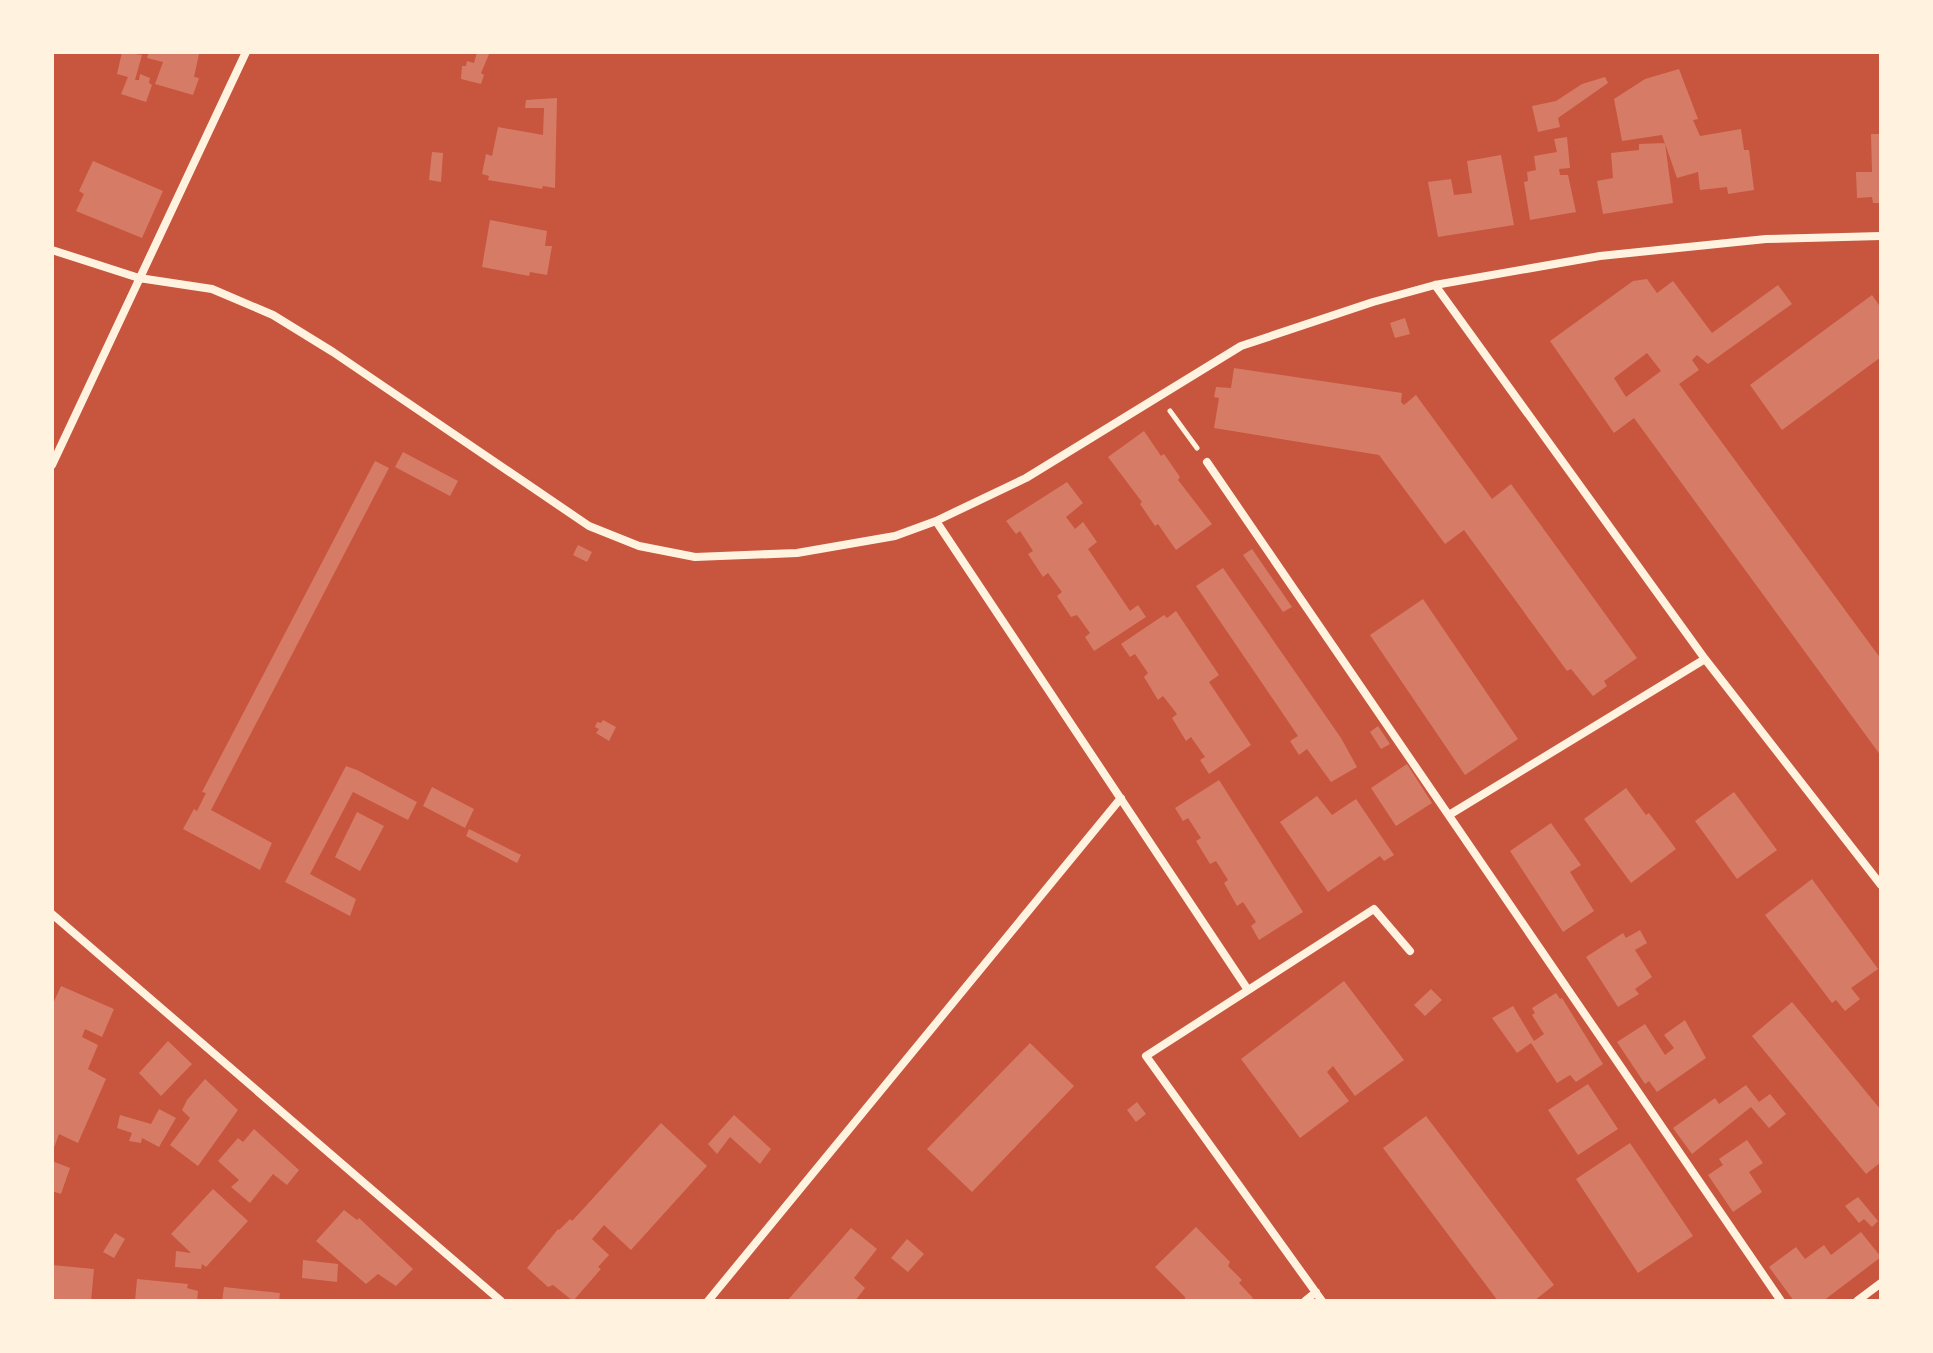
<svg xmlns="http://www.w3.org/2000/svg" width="1933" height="1353" viewBox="0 0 1933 1353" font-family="Mulish,sans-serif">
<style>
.building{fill:#d67c66;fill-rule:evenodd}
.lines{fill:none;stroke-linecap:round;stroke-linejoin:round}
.path{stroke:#fff3e0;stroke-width:5}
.minor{stroke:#fff3e0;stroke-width:8}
</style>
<rect width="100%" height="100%" fill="#c8553d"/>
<path class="building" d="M122,52L142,55L135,80H139L140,74L150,78L149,83L152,85L146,102L121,94L128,77L117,74Z
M149,52H191L199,54L194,77L199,78L193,95L155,84L163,62L147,58Z
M477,52H490L481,73L484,75L481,84L461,79L462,66H466L467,61L474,63Z
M1679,69L1698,119L1693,120L1700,136L1741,129L1744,150H1749L1754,190L1728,194L1727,187L1700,190L1698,172L1677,178L1662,135L1622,141L1614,99L1645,79Z
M1605,77L1608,83L1558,118L1560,127L1538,132L1532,106L1556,101L1582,84Z
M557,98L555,188L543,186L542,189L488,180L489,176L482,174L486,154L492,156L498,127L543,135L544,108H525L526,100Z
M1871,134H1881V203H1873L1872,197L1857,198L1856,172H1872Z
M1567,137L1570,168L1559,169L1560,175H1568L1576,212L1530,220L1524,182L1528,181L1527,172L1536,170L1534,156L1557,152L1554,139Z
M1665,143L1673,203L1603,214L1597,181L1613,178L1611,153L1639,150V144Z
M432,152L443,153L441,182L429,180Z
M1501,155L1514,225L1438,237L1428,182L1451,179L1454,195L1472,193L1467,161Z
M93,161L163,191L142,238L76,211L84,194L79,191Z
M490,220L547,231L545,246H552L547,275L530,272L529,276L482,267Z
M1647,279L1657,293L1673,281L1712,333L1778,285L1792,304L1708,364L1697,355L1692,360L1699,370L1679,384L1881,659V756L1634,418L1614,433L1550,341L1633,281ZM1647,353L1661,371L1626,397L1614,378Z
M1872,295L1881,308V357L1782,430L1750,385Z
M1405,318L1410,334L1395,338L1390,323Z
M1234,368L1402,393L1401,402L1404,405L1416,395L1492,499L1511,484L1637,658L1604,681L1607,686L1593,696L1571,669L1567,671L1464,530L1445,544L1379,455L1214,428L1219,398L1214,397L1216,387L1231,388Z
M1144,431L1161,456L1164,454L1180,477L1178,480L1212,524L1176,550L1158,524L1155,526L1140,504L1142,502L1108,457Z
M403,452L458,481L450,496L395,467Z
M375,461L389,468L211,810L272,843L260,870L183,829L194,809L197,811L206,793L202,792Z
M1067,482L1083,503L1066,517L1075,529L1083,522L1097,542L1088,549L1130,611L1138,605L1146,617L1094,651L1085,637L1090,633L1077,615L1071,617L1057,596L1062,592L1048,573L1043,577L1028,554L1033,551L1020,531L1016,534L1006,521Z
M578,545L592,552L587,562L573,555Z
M1252,549L1292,607L1283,612L1243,555Z
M1223,568L1341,738L1357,767L1331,782L1307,749L1299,755L1290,741L1298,736L1196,586Z
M1423,599L1518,739L1465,775L1370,635Z
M1176,611L1219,675L1209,682L1251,745L1209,774L1200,760L1205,757L1191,737L1186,741L1172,718L1177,714L1163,696L1158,700L1144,677L1148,673L1135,654L1130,657L1121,644L1164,615L1167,618Z
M603,720L616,727L609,741L596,733L599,729L595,727L597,722L601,723Z
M1378,726L1390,744L1381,749L1370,732Z
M1407,764L1432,803L1396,826L1371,788Z
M346,766L357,770L417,802L408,820L353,792L310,874L356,899L350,916L285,882Z
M1219,780L1303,912L1259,940L1251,926L1256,922L1243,902L1237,906L1224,883L1228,880L1216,861L1210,864L1196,841L1201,838L1188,818L1183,821L1175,808Z
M432,787L474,809L465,828L423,806Z
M1626,788L1646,815L1649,813L1676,849L1631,883L1584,819Z
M1734,792L1777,850L1737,879L1695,821Z
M1317,796L1332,815L1356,799L1394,855L1384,861L1380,856L1328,892L1280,822Z
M357,812L384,826L360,871L335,857Z
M1551,823L1581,865L1570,872L1594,911L1563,932L1510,851Z
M469,829L521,855L517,863L466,836Z
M1812,879L1878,969L1851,988L1860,999L1845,1011L1836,1000L1832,1003L1765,915Z
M1640,930L1647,943L1635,950L1652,977L1635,989L1639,994L1618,1007L1586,957L1623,933L1626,938Z
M1344,981L1404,1060L1355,1096L1333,1066L1327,1072L1349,1101L1300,1138L1241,1059Z
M61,986L114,1009L102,1037L85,1029L82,1037L98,1045L88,1069L106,1079L78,1143L59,1134L52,1153V1006Z
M1431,989L1442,1000L1425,1016L1414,1005Z
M1556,993L1560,999L1562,998L1603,1064L1576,1082L1570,1075L1557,1083L1531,1043L1517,1053L1492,1018L1513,1006L1534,1041L1544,1034L1532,1015L1535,1013L1532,1008Z
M1792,1002L1881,1110V1162L1866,1174L1752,1036Z
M1685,1020L1706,1058L1657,1092L1649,1081L1645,1084L1617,1042L1645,1024L1665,1055L1674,1048L1664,1035Z
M168,1041L192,1064L161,1096L139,1073Z
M1030,1043L1074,1086L972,1192L927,1149Z
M205,1079L238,1110L198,1166L170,1145L190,1118L182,1110L187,1100Z
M1588,1084L1618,1129L1578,1155L1548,1110Z
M1746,1085L1759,1102L1770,1094L1786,1114L1769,1128L1751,1107L1692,1154L1673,1128L1715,1098L1719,1104Z
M1137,1102L1146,1114L1136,1122L1127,1110Z
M159,1109L176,1118L159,1147L142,1138L141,1143L129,1141L132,1133L117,1128L120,1115L151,1124Z
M734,1115L771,1149L760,1164L730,1137L717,1154L708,1144Z
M1426,1116L1554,1285L1534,1301H1498L1383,1148Z
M661,1123L707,1166L631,1250L604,1225L592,1239L609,1255L598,1267L601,1269L573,1301L553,1285L548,1287L527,1268L558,1229L559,1230L570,1219L572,1221L585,1207Z
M254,1129L299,1170L287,1185L273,1174L250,1203L231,1187L239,1180L218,1161L238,1138L243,1142Z
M1747,1140L1763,1163L1749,1172L1762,1192L1733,1212L1708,1175L1723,1165L1719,1159Z
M1630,1143L1693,1236L1638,1273L1576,1179Z
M52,1161L70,1168L61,1194L52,1191Z
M213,1189L248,1221L206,1267L202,1264L201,1269L175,1267L176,1251L191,1253L171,1234Z
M1858,1197L1878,1221L1872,1227L1864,1219L1859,1223L1845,1206Z
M344,1210L357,1220L359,1218L413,1269L396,1286L378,1274L366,1284L316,1241Z
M1196,1227L1230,1262L1228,1266L1242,1280L1239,1283L1253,1298L1249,1301H1185V1297L1155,1267Z
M851,1228L877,1249L854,1278L865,1288L855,1301H787Z
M1861,1232L1881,1257L1823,1301H1794L1769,1267L1796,1247L1805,1259L1824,1245L1831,1255Z
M115,1233L125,1239L114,1258L103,1252Z
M907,1239L924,1254L908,1272L891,1258Z
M303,1260L338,1264L337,1282L302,1278Z
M52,1265L94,1269L91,1301H52Z
M137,1279L188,1284L187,1288L198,1291L197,1301H135Z
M224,1287L280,1293L279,1301H222Z"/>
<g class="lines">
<path class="path" d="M1170,411L1197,448"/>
<path class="minor" d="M52,250L139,278L212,289L273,315L333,352L589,526L639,546L695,557L797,553L895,536L936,521L1026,478L1241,346L1373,302L1435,285L1600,256L1766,239L1881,236
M1435,285L1705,659L1881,885
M1207,462L1781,1301
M52,465L246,52
M936,521L1248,990
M1449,815L1705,659
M52,914L501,1301
M708,1301L1121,798
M1305,1301L1316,1292
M1322,1301L1146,1056L1374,909L1410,951
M1857,1301L1881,1283"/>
</g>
<rect width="1933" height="1353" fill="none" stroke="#fff3e0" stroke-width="108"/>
</svg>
